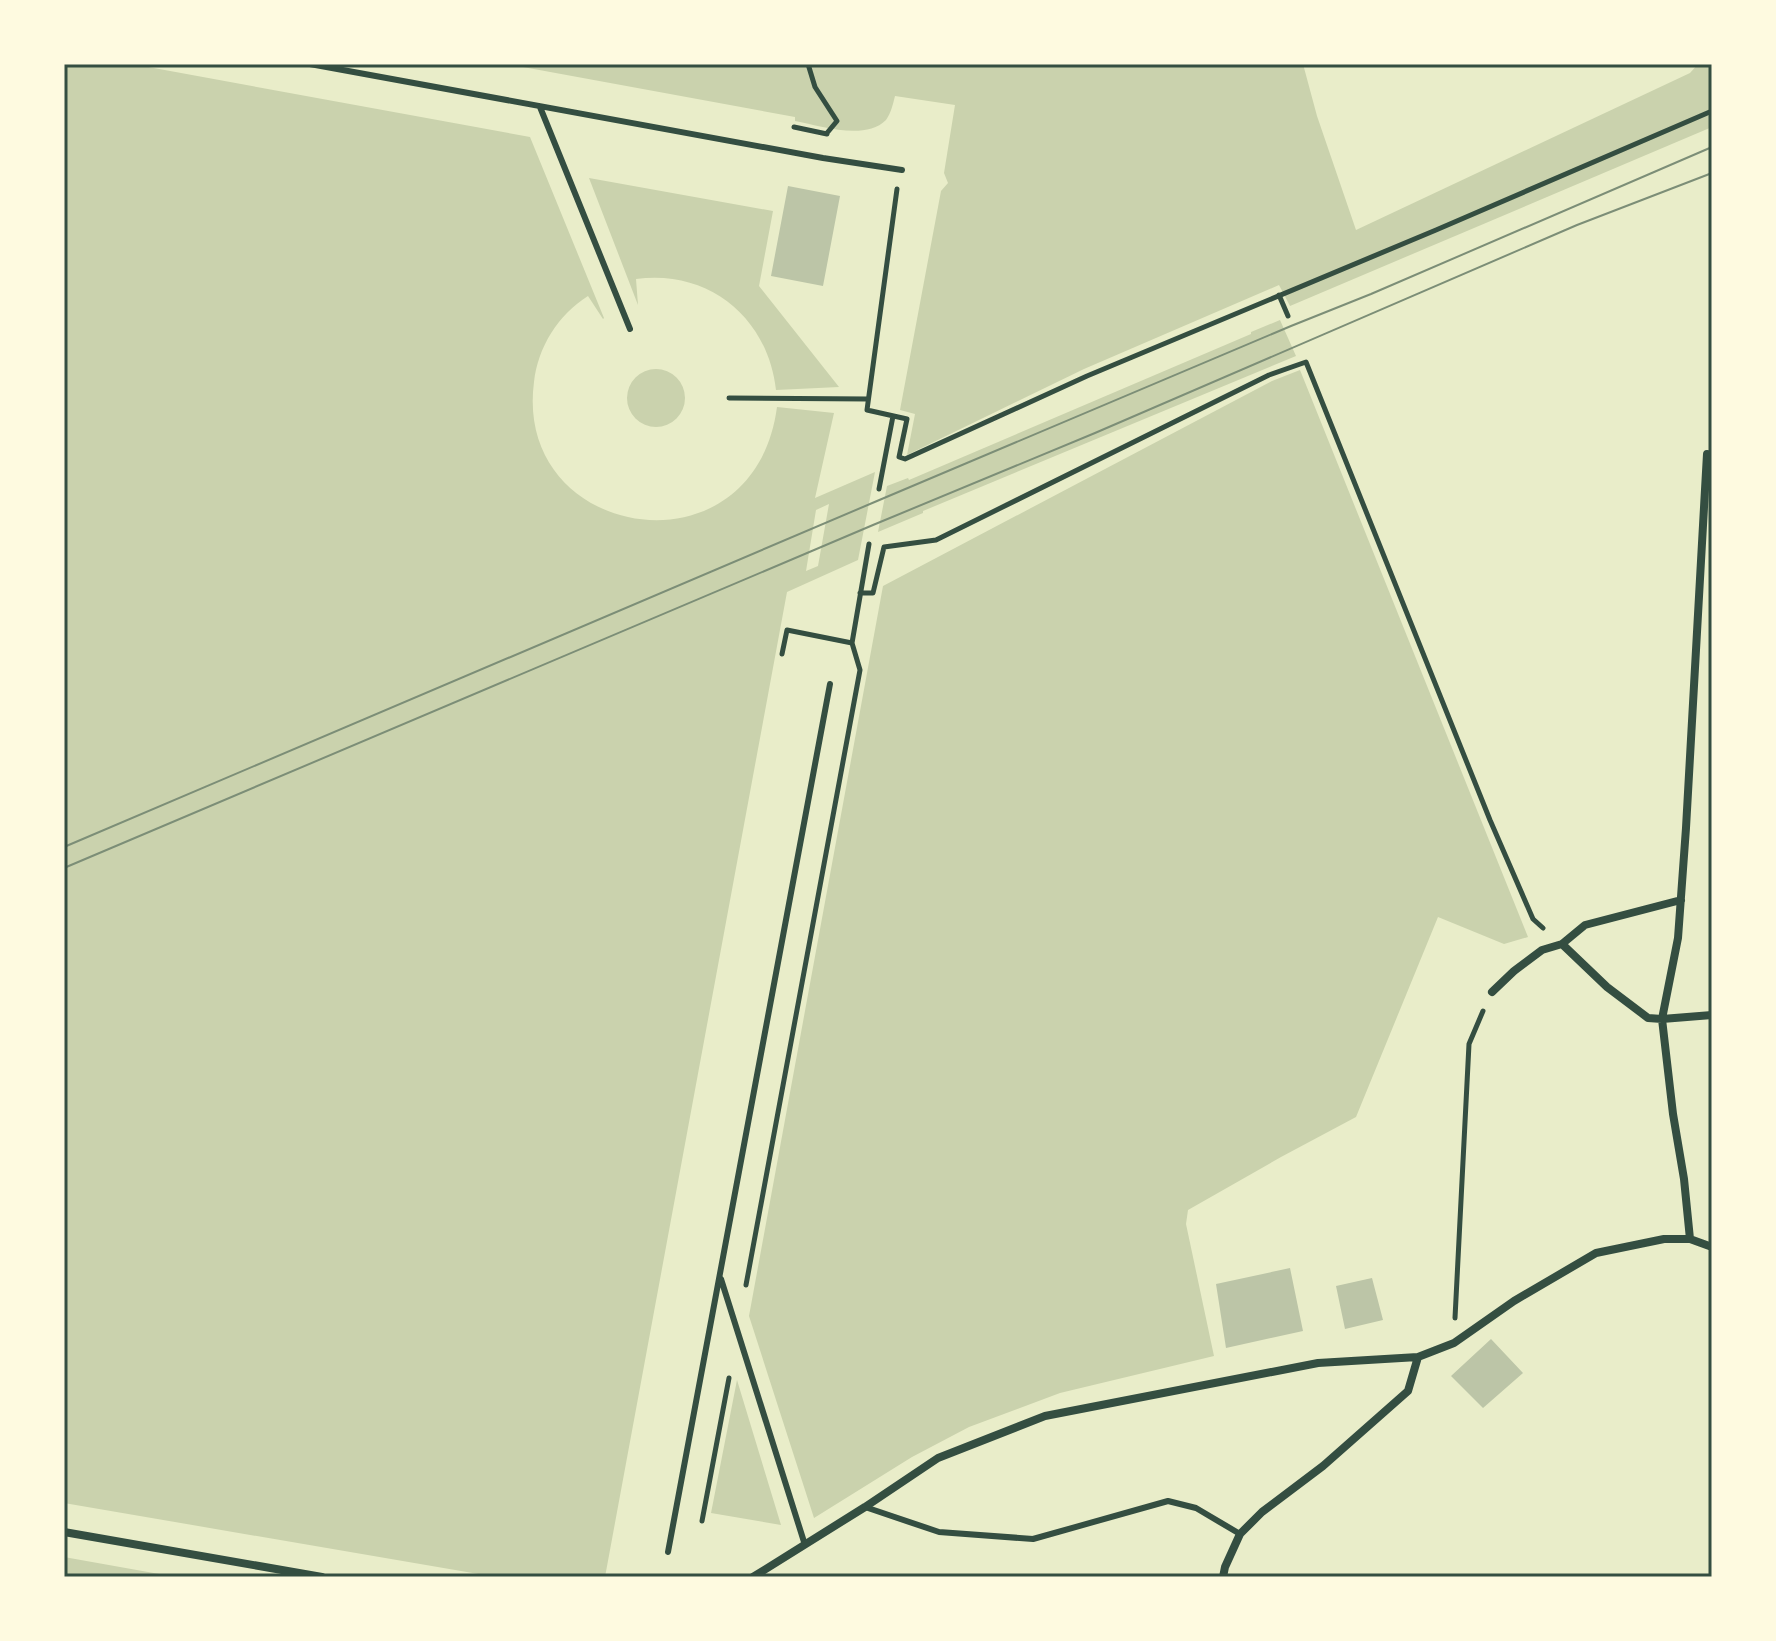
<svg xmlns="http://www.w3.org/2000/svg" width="1776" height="1641" viewBox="0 0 1776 1641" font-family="'Roboto Condensed',sans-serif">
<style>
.green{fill:#cad2ad;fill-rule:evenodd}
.building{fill:#bcc5a7}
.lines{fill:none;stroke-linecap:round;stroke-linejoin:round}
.path{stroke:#344e41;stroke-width:5}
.service{stroke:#344e41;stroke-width:6}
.minor{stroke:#344e41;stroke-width:8}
.tram{stroke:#7c8e77;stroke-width:2}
.neatline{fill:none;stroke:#344e41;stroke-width:3}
</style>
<rect width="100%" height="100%" fill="#e9edc9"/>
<path class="green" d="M64,64H132L530,137L604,318L603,319L588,296C558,315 538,347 534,382C513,541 754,580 777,407L834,413L815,498L875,472L858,560L787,592L605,1577H496L64,1503ZM829,504L818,566L806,571L816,510Z
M507,64H1303L1317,116L1356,230L1690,73L1698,64H1712V127L1290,306L1279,285L1084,369L907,455L915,414L900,410L941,191L948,183L944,173L955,105L895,96C893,104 891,113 886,120C865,141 821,126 795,121V117Z
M589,178L773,211L759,286L839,387L776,390C768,318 709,269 636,279L638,305Z
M1280,320L1296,356L923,511V513L878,532L887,486L908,478L909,480L1251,334V332Z
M627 398a29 29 0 1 1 58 0a29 29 0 1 1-58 0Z
M1300,370L1528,937L1504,944L1438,917L1356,1117L1281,1157L1188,1210L1186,1224L1214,1356L1060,1393L969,1427L912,1457L814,1518L749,1316L883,586L1272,381Z
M737,1380L781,1525L711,1513Z
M64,1557L176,1577H64Z"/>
<path class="building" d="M788,186L840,196L823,286L771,276Z
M1290,1268L1303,1331L1226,1348L1216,1284Z
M1372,1278L1383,1320L1345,1329L1336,1286Z
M1491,1339L1523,1373L1483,1408L1451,1376Z"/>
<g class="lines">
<path class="path" d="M808,64L815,87L837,121L827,133
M794,127L827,134
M897,189L867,410L907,419L899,457L905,459L1087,376L1436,230L1712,111
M1279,295L1288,316
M729,398L868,399
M879,489L893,416
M860,593H873L884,547L936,540L1269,375L1306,362L1490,820L1533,919L1543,928
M782,654L787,630L852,643
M746,1285L860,670L852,643L869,544
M1455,1318L1469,1044L1483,1011
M702,1521L729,1378"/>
<path class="service" d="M310,64L823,158L902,170
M540,107L630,329
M721,1279L805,1545
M865,1507L939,1532L1033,1539L1168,1501L1196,1508L1240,1534
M668,1552L830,684"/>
<path class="minor" d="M1562,944L1607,987L1648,1018L1662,1019L1712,1015
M1492,992L1514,971L1542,950L1562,944L1585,925L1681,900
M1690,1239L1684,1179L1673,1114L1662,1019L1678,938L1686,828L1707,454
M64,1532L322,1577
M753,1577L865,1507L938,1458L1045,1416L1318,1363L1418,1357L1454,1343L1514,1301L1596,1253L1664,1239H1690L1712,1247
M1223,1577L1225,1567L1240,1534L1262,1512L1323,1466L1408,1391L1418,1357"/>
<path class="tram" d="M64,847L877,501L1291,326L1371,294L1712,147
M64,868L873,525L1095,433L1577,225L1712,173"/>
</g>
<rect width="1776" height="1641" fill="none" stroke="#fefae0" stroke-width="132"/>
<rect x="66" y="66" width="1644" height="1509" class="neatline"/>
</svg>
